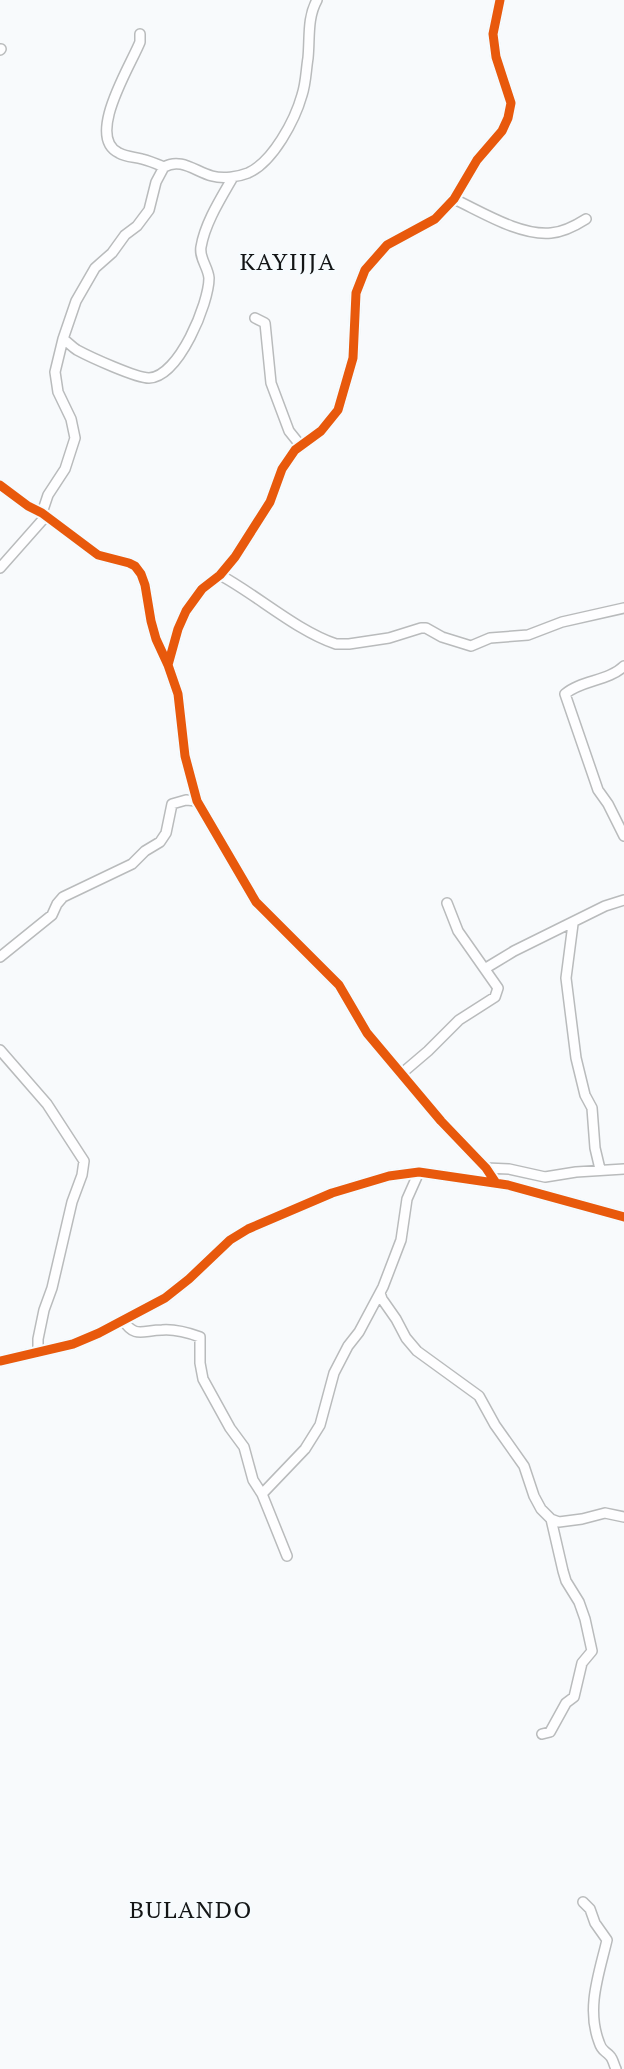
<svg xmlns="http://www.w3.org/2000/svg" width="624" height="2069" viewBox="0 0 624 2069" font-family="'PT Serif',serif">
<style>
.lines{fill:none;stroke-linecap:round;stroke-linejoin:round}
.minor-casing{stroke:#b9bbbc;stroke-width:12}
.minor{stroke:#fefeff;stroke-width:9}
.cycleway-casing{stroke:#f6fbfe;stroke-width:13}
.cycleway{stroke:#e8590c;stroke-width:9}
.labels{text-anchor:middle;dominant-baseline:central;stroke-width:5;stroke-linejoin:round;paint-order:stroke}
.quarter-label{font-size:24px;letter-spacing:1.5px;fill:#131516;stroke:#f6fbfe}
</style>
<rect width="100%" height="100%" fill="#f8fafc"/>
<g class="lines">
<defs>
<path id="minor" d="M140,34V42C131,65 85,137 119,153C126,157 135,157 142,159C150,161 157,164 164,167
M0,50L1,49
M454,199C482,212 520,236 551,233C564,232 575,226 586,219
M255,318L265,323L271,383L289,431L301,446
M63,339C68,342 72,347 77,350C90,357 136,378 149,378C179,377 209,303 209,278C208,267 199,258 201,247C205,223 221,198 233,177
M0,485L28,506L42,513L98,555L129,563L135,566L141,574L145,585L151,621L156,639L168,665L178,694L185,756L197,801L256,902L339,985L367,1033L441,1121L486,1168L496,1183
M42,513L48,495L65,469L75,438L71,419L58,392L55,372L63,339L76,301L95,268L112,253L125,235L137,226L149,210L156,182L164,167C181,157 196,172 212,176C223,179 238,177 248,173C273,162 295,120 302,95C306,83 306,70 308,58C310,38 307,18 317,0
M0,568L46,516
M220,575C257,595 297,631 336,644H349L389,638L421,628H426L442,637L471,646L490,638L528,635L562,622L624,608
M168,665L178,629L186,611L202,589L220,575L235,557L270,502L282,469L295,450L321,431L338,410L353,358L356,293L365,270L387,245L435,219L454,199L477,160L502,131L508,118L511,103L496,57L493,34L500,0
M624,666C609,681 581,680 565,694L598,790L608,804L624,836
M573,924L566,978L576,1058L585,1095L592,1108L595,1148L600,1169
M0,957L52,915L57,904L63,897L132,864L145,851L160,842L166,833L172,804L186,800L197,801
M486,968L514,951L605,906L624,900
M0,1050L47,1104L84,1161L82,1175L72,1202L52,1288L44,1310L38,1339V1352
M401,1074L428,1051L459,1020L495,997L498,988L458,931L447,903
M486,1168L509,1169L545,1177L576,1172L624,1169
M380,1293L382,1299L396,1319L406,1338L417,1351L479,1396L495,1425L524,1466L534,1496L541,1509L551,1519L559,1522L582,1519L605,1513L624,1517
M123,1320C135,1339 143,1330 162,1330C174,1329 189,1333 200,1337V1363L203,1379L230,1428L244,1447L253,1480L262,1494
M0,1361L73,1344L99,1333L165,1298L189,1279L230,1240L248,1229L332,1193L389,1176L419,1172L508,1185L624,1217
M287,1556L262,1494L305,1449L320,1425L334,1373L348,1346L359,1332L383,1287L401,1240L407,1199L419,1172
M542,1734L550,1732L566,1703L574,1697L582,1663L592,1651L585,1619L579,1602L566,1581L563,1571L551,1519
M583,1902L590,1909L595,1923L607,1940C599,1974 586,2008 599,2042C602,2052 605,2050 610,2056C613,2059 614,2065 616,2069"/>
</defs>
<use href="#minor" class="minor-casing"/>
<use href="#minor" class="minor"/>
<defs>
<path id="cycleway" d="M0,485L28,506L42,513L98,555L129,563L135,566L141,574L145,585L151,621L156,639L168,665L178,694L185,756L197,801L256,902L339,985L367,1033L441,1121L486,1168L496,1183
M168,665L178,629L186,611L202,589L220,575L235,557L270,502L282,469L295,450L321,431L338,410L353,358L356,293L365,270L387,245L435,219L454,199L477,160L502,131L508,118L511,103L496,57L493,34L500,0
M0,1361L73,1344L99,1333L165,1298L189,1279L230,1240L248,1229L332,1193L389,1176L419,1172L508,1185L624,1217"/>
</defs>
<use href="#cycleway" class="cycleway-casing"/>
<use href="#cycleway" class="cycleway"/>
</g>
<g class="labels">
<g class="quarter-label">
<text x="288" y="261">KAYIJJA</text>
<text x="191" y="1909">BULANDO</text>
</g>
</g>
</svg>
